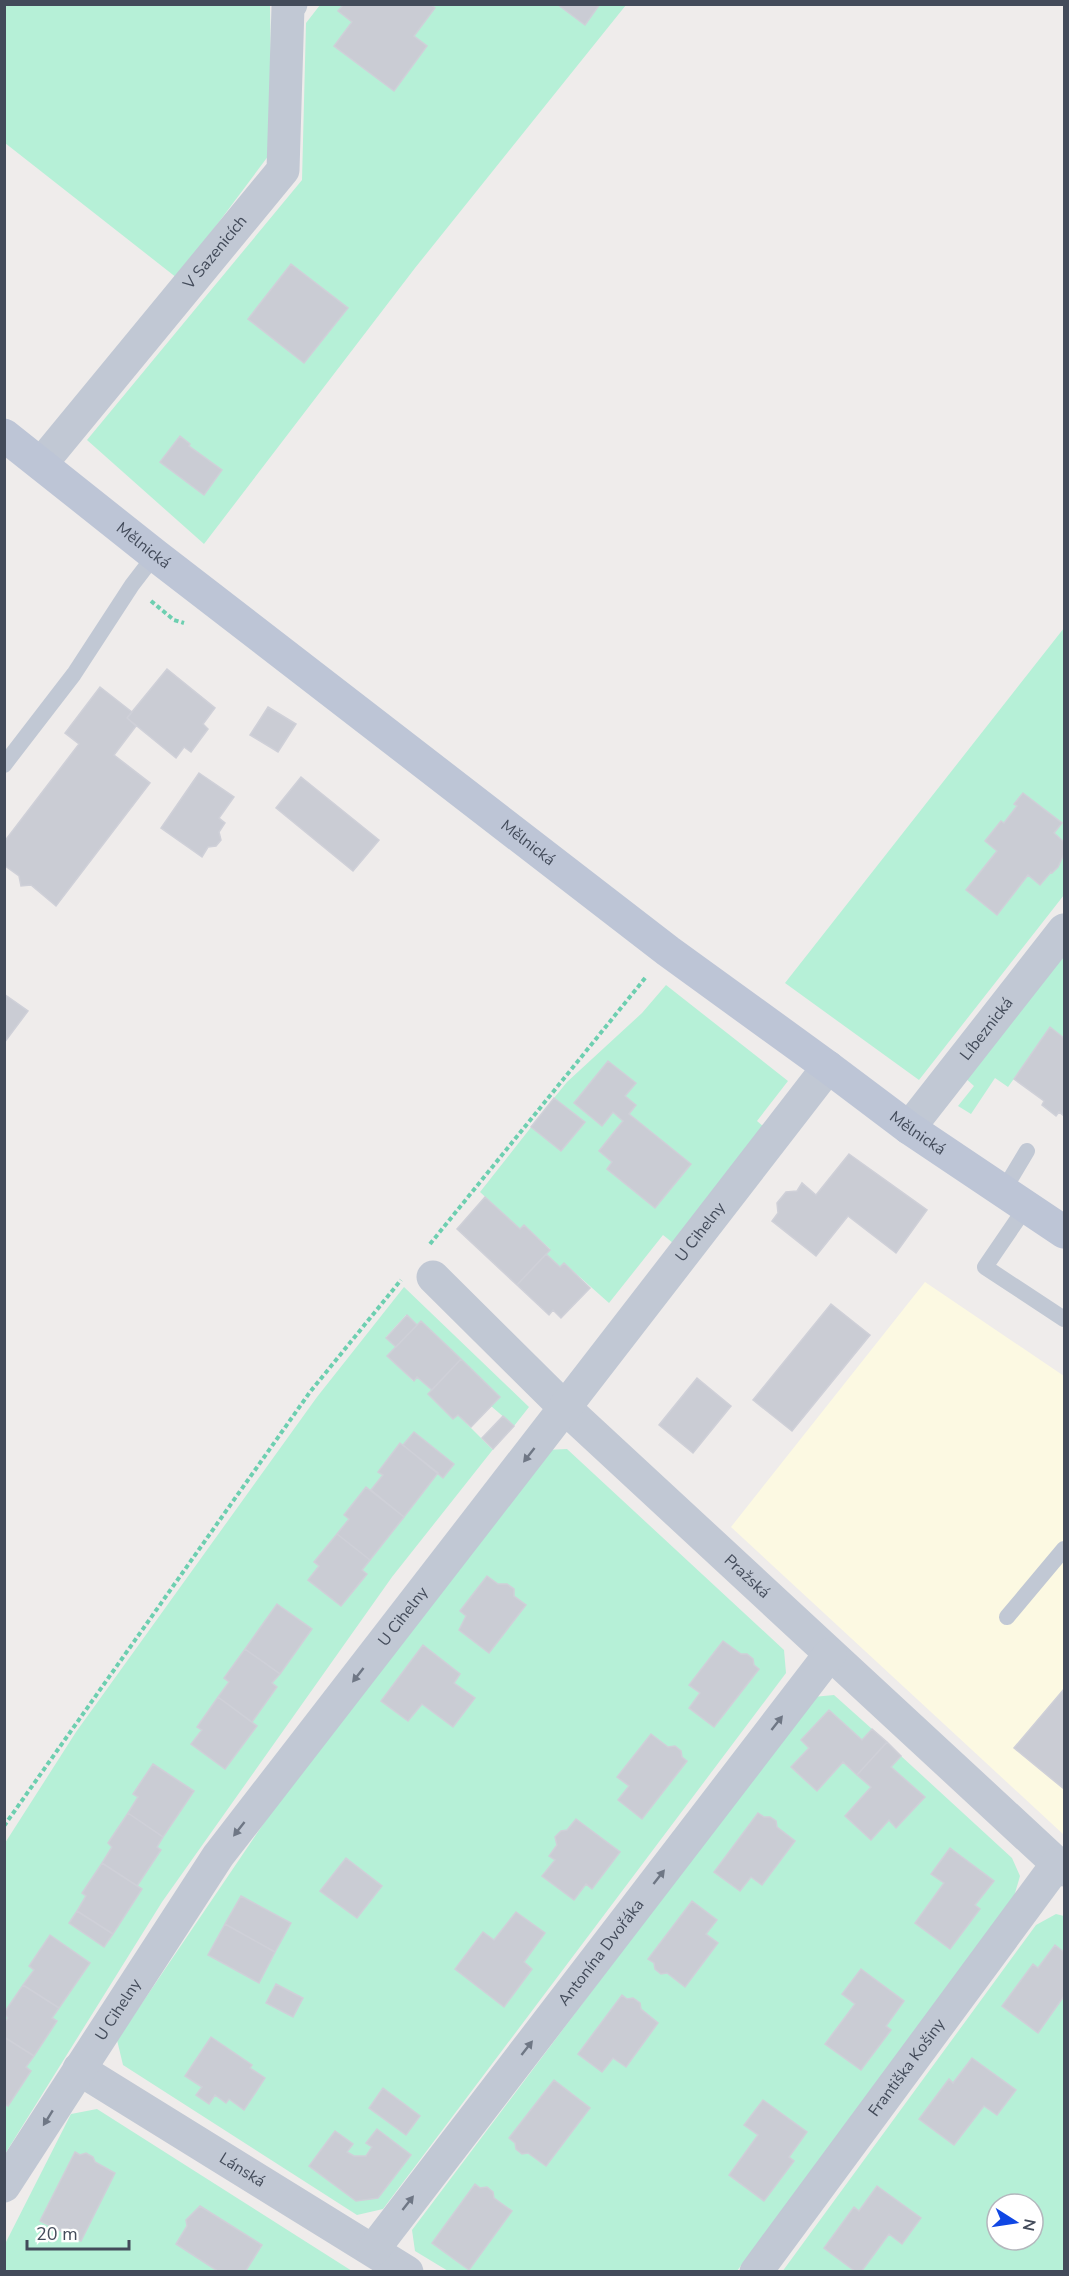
<svg xmlns="http://www.w3.org/2000/svg" width="1069" height="2276" viewBox="0 0 1069 2276" font-family="'Nunito Sans',sans-serif">
<style>
.commercial{fill:#fcf9e2}
.green{fill:#b6f0d7;fill-rule:evenodd}
.building{fill:#caccd4;stroke:#cfd0d8;stroke-width:1.5}
.lines{fill:none;stroke-linecap:round;stroke-linejoin:round}
.path{stroke:#6dcfb0;stroke-width:4;stroke-dasharray:4.5 3;stroke-linecap:butt}
.lane{stroke:#c1c8d4;stroke-width:16}
.street{stroke:#c1c8d4;stroke-width:33}
.secondary{stroke:#bdc5d6;stroke-width:33}
.oneway{fill:#6f7785}
.labels{text-anchor:middle;dominant-baseline:central;stroke-width:6;stroke-linejoin:round;paint-order:stroke}
.street-label{font-size:16px;fill:#434b5a;stroke:#fff}
</style>
<rect width="100%" height="100%" fill="#efeceb"/>
<path class="commercial" d="M925,1282L1064,1376V1689L1014,1748L1064,1789V1835L731,1527Z"/>
<path class="green" d="M4,5H270L272,151L177,278L5,143Z
M320,5H626L415,268L204,544L87,440L302,180L306,23Z
M1064,628V895L919,1080L785,983Z
M1064,944V1038L1050,1028L1008,1087L995,1078L971,1114L958,1106L974,1086L962,1075Z
M666,985L788,1081L757,1121L764,1127L673,1243L663,1235L609,1303L564,1263L560,1267L546,1254L550,1249L524,1225L520,1229L480,1192L532,1126L561,1151L585,1122L554,1098L567,1082L642,1013Z
M404,1287L529,1407L514,1426L491,1406L500,1397L421,1321L417,1325L406,1315L386,1337L396,1347L388,1356L413,1381L417,1377L432,1390L428,1394L453,1419L458,1415L492,1449L502,1438L392,1577L162,1902L5,2154V1843L76,1732L317,1397Z
M567,1449L784,1650L786,1673L383,2209L357,2215L123,2065L117,2040L291,1783L546,1450Z
M834,1695L872,1729L862,1740L829,1710L801,1740L809,1748L791,1767L817,1791L843,1762L871,1787L845,1816L871,1840L889,1820L897,1827L924,1797L891,1767L901,1756L1012,1858L1020,1876L1013,1900L737,2271H448L415,2251L412,2230L813,1697Z
M1056,1914L1064,1916V2271L782,2272L1036,1925ZM997,2204H1033V2240H997Z
M97,2109L352,2271L5,2272V2244L71,2114Z"/>
<path class="building" d="M344,4H430L435,8L414,36L427,46L394,91L334,46L352,22L338,11Z
M557,4H600L585,25Z
M291,264L348,308L304,363L248,319Z
M180,436L190,444L189,446L222,470L204,495L160,462Z
M167,669L215,708L203,724L208,729L191,752L184,747L176,758L127,718Z
M100,687L132,712L127,718L136,726L114,755L150,783L56,906L31,885L21,886L19,876L4,865V842L79,744L65,733Z
M268,707L296,724L278,752L250,735Z
M199,773L234,797L219,818L225,823L219,832L221,840L216,846L208,847L202,857L161,828Z
M301,777L379,840L353,871L276,808Z
M1023,793L1062,823L1054,833L1064,842V854L1058,867L1052,873L1051,872L1040,885L1028,875L997,915L966,890L997,851L985,841L1001,821L1004,823L1017,806L1014,804Z
M4,994L28,1011L4,1043Z
M1050,1027L1064,1038V1116L1059,1112L1056,1116L1042,1105L1044,1101L1014,1079Z
M608,1061L636,1083L625,1096L636,1105L629,1114L691,1164L655,1208L607,1169L612,1162L599,1151L623,1121L613,1112L602,1126L574,1103Z
M554,1098L585,1122L561,1151L531,1127Z
M849,1154L927,1210L896,1253L848,1216L816,1256L772,1221L778,1213L777,1203L786,1192L797,1191L802,1183L816,1195Z
M485,1197L520,1229L524,1225L550,1250L517,1285L457,1229Z
M546,1254L560,1267L564,1263L590,1288L561,1318L553,1310L549,1315L517,1285Z
M831,1304L870,1335L792,1431L753,1400Z
M407,1315L417,1325L396,1347L386,1338Z
M421,1321L461,1359L432,1390L417,1377L414,1381L387,1356Z
M461,1359L500,1397L471,1427L458,1415L453,1419L428,1394Z
M697,1378L731,1406L693,1453L659,1425Z
M503,1416L514,1426L493,1449L482,1438Z
M414,1432L454,1464L443,1478L403,1445Z
M400,1443L438,1473L404,1517L371,1490L383,1475L378,1472Z
M366,1487L404,1517L370,1560L337,1534L349,1519L344,1515Z
M337,1534L370,1560L362,1570L367,1574L341,1606L308,1580L319,1566L314,1562Z
M487,1576L498,1584H507L514,1589V1596L526,1605L489,1653L459,1630L466,1616L460,1611Z
M277,1604L312,1629L280,1674L245,1649Z
M723,1641L741,1654H747L753,1659L754,1665L759,1669L714,1727L689,1708L700,1693L689,1685Z
M423,1645L460,1674L454,1683L475,1698L453,1727L422,1704L408,1721L381,1701Z
M245,1649L280,1674L272,1683L277,1687L252,1722L218,1697L229,1682L224,1678Z
M1064,1689V1789L1014,1748Z
M218,1697L257,1726L225,1769L191,1744L202,1730L197,1727Z
M829,1710L862,1740L872,1729L887,1742L857,1775L843,1762L817,1791L791,1767L809,1748L801,1740Z
M651,1734L668,1747L675,1746L681,1751L682,1757L687,1761L642,1819L618,1800L629,1786L617,1777Z
M887,1742L901,1756L891,1767L925,1797L896,1828L889,1820L871,1840L845,1816L871,1787L857,1775Z
M153,1764L194,1791L163,1837L128,1813L138,1797L133,1794Z
M128,1813L163,1837L157,1847L161,1850L137,1886L102,1863L112,1847L108,1843Z
M758,1813L764,1817H770L776,1821L777,1827L795,1841L762,1885L751,1877L740,1891L714,1872Z
M576,1819L620,1852L592,1889L586,1884L574,1900L542,1876L555,1860L549,1856L557,1845L555,1837L561,1831L567,1830Z
M950,1848L994,1881L975,1905L980,1909L950,1949L915,1923L944,1883L931,1874Z
M346,1858L382,1886L357,1918L320,1891Z
M102,1863L142,1889L113,1934L77,1911L86,1896L82,1893Z
M241,1896L291,1923L275,1952L225,1924Z
M692,1901L717,1920L706,1934L718,1943L685,1987L667,1973L661,1974L655,1969L654,1963L648,1959Z
M77,1911L113,1934L104,1947L69,1923Z
M516,1912L545,1933L524,1962L532,1969L504,2007L455,1969L483,1932L494,1940Z
M225,1924L275,1952L259,1983L208,1955Z
M50,1935L90,1963L59,2008L23,1985L34,1970L29,1966Z
M1055,1945L1064,1952V1996L1038,2033L1002,2006L1033,1964L1038,1968Z
M861,1969L904,2001L886,2026L891,2030L861,2070L825,2044L855,2004L842,1994Z
M276,1984L303,1998L293,2017L266,2003Z
M23,1985L59,2008L52,2018L57,2021L34,2056L4,2037V2023L8,2018L4,2013Z
M622,1995L627,1999L633,1998L640,2003L641,2009L658,2023L626,2067L613,2058L602,2072L578,2054Z
M4,2037L34,2056L26,2067L31,2071L8,2106L4,2104Z
M211,2037L252,2065L250,2068L265,2078L244,2110L229,2099L226,2103L215,2095L209,2104L196,2095L202,2087L185,2076Z
M972,2058L1016,2090L997,2115L984,2106L954,2145L919,2119L949,2079L953,2083Z
M554,2080L590,2108L546,2166L528,2153L522,2154L516,2149L515,2143L509,2138Z
M383,2088L420,2116L406,2135L369,2108Z
M763,2100L807,2132L789,2157L794,2161L764,2201L729,2175L758,2135L744,2125Z
M377,2129L411,2155L378,2198L356,2201L309,2166L335,2131L353,2144L347,2152L354,2156H366L372,2147L366,2143Z
M75,2152L80,2155L86,2153L93,2157L95,2162L115,2173L81,2241L40,2221Z
M475,2184L480,2188L487,2187L493,2192L494,2198L512,2211L469,2270L432,2243Z
M877,2186L921,2218L902,2244L889,2234L861,2272H856L824,2248L854,2207L859,2211Z
M200,2206L262,2245L245,2272H219L176,2244L187,2226L186,2220Z"/>
<g class="lines">
<path class="path" d="M151,601L174,620L184,623
M430,1244L646,977
M4,1826L310,1392L401,1280"/>
<path class="lane" d="M4,765L74,674L132,585L155,555
M1003,1191L1027,1151
M1026,1207L985,1267L1064,1319
M1007,1617L1064,1549"/>
<g class="street">
<path id="s1" d="M41,464L283,170L288,7L291,4"/>
<path id="s2" d="M909,1128L1064,930"/>
<path id="s3" d="M433,1277L565,1408L1064,1870"/>
<path id="s4" d="M79,2069L407,2272"/>
<path id="s5" d="M4,2186L218,1856L828,1067"/>
<path id="s6" d="M373,2250L830,1654"/>
<path id="s7" d="M756,2272L1057,1864"/>
</g>
<path class="secondary" id="s8" d="M4,435L155,555L668,951L828,1067L909,1128L1064,1232"/>
</g>
<defs><path id="oneway-solid" d="M-6-.8H1V-3.2L6.5 0L1 3.2V.8H-6Z" transform="scale(1.5)"/></defs>
<g class="oneway">
<use href="#oneway-solid" transform="translate(529 1455) rotate(128)"/>
<use href="#oneway-solid" transform="translate(358 1675) rotate(128)"/>
<use href="#oneway-solid" transform="translate(777 1723) rotate(-52)"/>
<use href="#oneway-solid" transform="translate(239 1829) rotate(128)"/>
<use href="#oneway-solid" transform="translate(659 1877) rotate(-52)"/>
<use href="#oneway-solid" transform="translate(527 2048) rotate(-52)"/>
<use href="#oneway-solid" transform="translate(48 2118) rotate(122)"/>
<use href="#oneway-solid" transform="translate(408 2203) rotate(-52)"/>
</g>
<g class="labels">
<g class="street-label">
<text stroke="none"><textPath href="#s1" startOffset="274">V Sazenicích</textPath></text>
<text stroke="none"><textPath href="#s8" startOffset="178">Mělnická</textPath></text>
<text stroke="none"><textPath href="#s8" startOffset="664">Mělnická</textPath></text>
<text stroke="none"><textPath href="#s2" startOffset="126">Líbeznická</textPath></text>
<text stroke="none"><textPath href="#s8" startOffset="1150">Mělnická</textPath></text>
<text stroke="none"><textPath href="#s5" startOffset="1182">U Cihelny</textPath></text>
<text stroke="none"><textPath href="#s3" startOffset="434">Pražská</textPath></text>
<text stroke="none"><textPath href="#s5" startOffset="696">U Cihelny</textPath></text>
<text stroke="none"><textPath href="#s6" startOffset="375">Antonína Dvořáka</textPath></text>
<text stroke="none"><textPath href="#s5" startOffset="210">U Cihelny</textPath></text>
<text stroke="none"><textPath href="#s7" startOffset="254">Františka Košiny</textPath></text>
<text stroke="none"><textPath href="#s4" startOffset="192">Lánská</textPath></text>
</g>
</g>
<rect width="1069" height="2276" fill="none" stroke="#434b5a" stroke-width="12"/>
<g transform="translate(1015 2222) rotate(102)"><circle r="28" fill="#ffffff" stroke="#b4b7bd" stroke-width="1.5"/>
<path d="M0-4.5L10 22L0 15L-10 22Z" fill="#1047e4"/>
<text y="-9" font-size="16" font-weight="bold" text-anchor="middle" fill="#434b5a">N</text>
</g>
<path d="M27 2240v9h102v-9" fill="none" stroke="#434b5a" stroke-width="3"/>
<text x="36" y="2240" font-size="18" fill="#434b5a" stroke="#ffffff" stroke-width="4.5" paint-order="stroke">20 m</text>
</svg>
